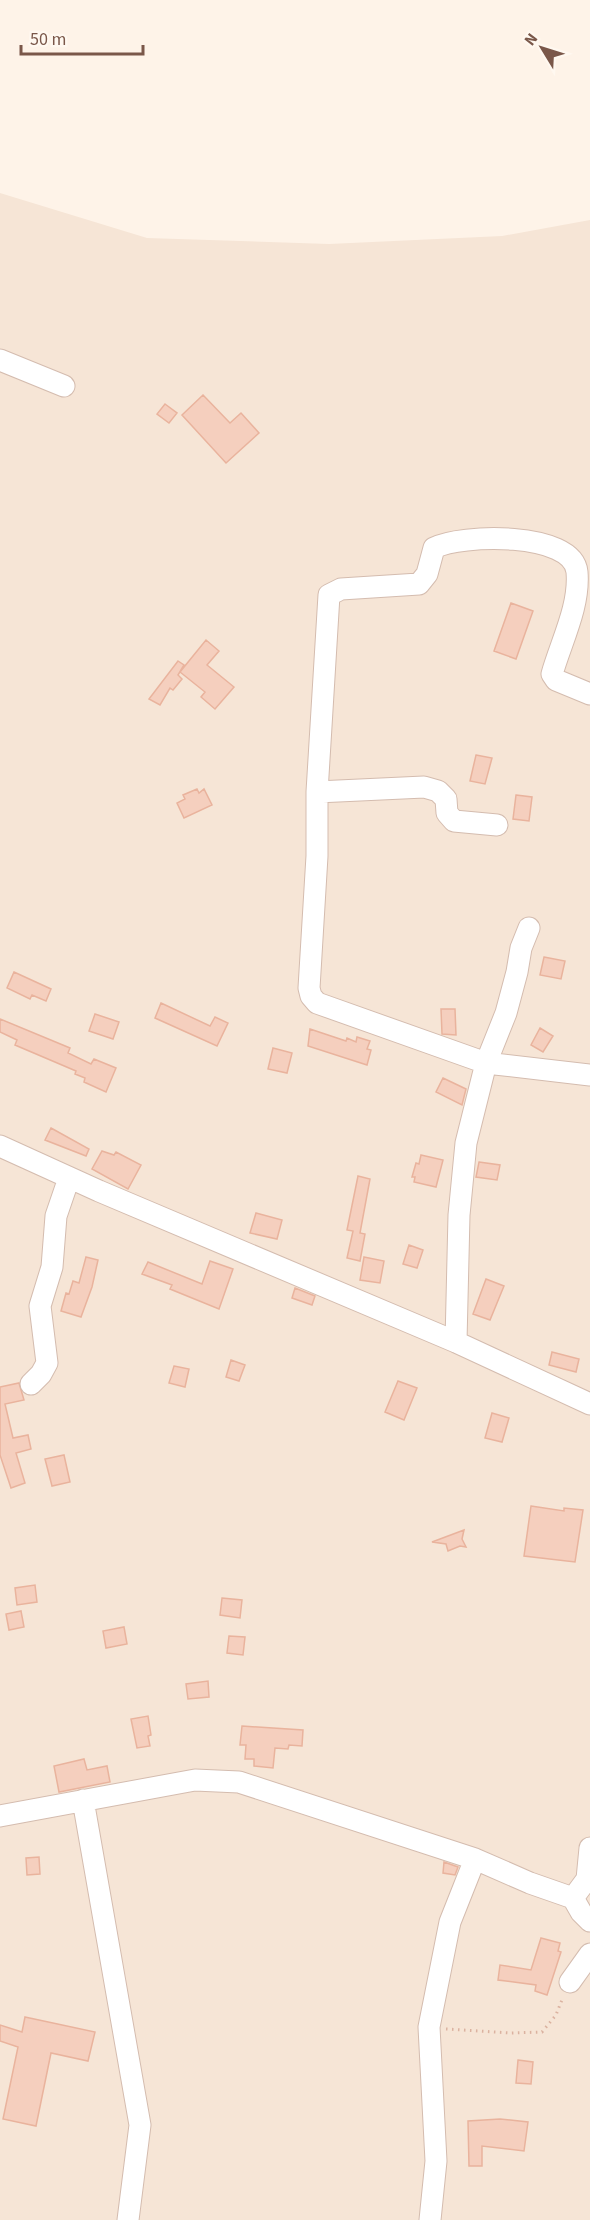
<svg xmlns="http://www.w3.org/2000/svg" width="590" height="2220" viewBox="0 0 590 2220" font-family="'Source Sans 3',sans-serif">
<style>
.residential{fill:#f6e5d6}
.building{fill:#f5cfbe;stroke:#e9b39d;stroke-width:1.5}
.lines{fill:none;stroke-linecap:round;stroke-linejoin:round}
.minor-casing{stroke:#d4bcaf;stroke-width:23}
.path{stroke:#dbb2a0;stroke-width:3;stroke-dasharray:1.5 4.5;stroke-linecap:butt}
.minor{stroke:#fff;stroke-width:21}
</style>
<rect width="100%" height="100%" fill="#fef3e8"/>
<path class="residential" d="M0,193L147,238L329,244L502,236L590,220V2220H0Z"/>
<path class="building" d="M203,395L230,423L241,413L259,433L226,463L182,415Z
M165,404L177,413L169,423L157,414Z
M511,603L533,611L516,659L494,651Z
M206,640L219,651L207,665L234,687L215,709L201,697L205,692L180,672Z
M178,661L184,665L178,675L182,679L173,690L170,688L160,705L149,699Z
M476,755L492,758L485,784L470,781Z
M197,789L199,793L204,789L212,805L184,818L177,803L185,799L183,795Z
M516,795L532,797L529,821L513,819Z
M544,957L565,961L561,979L540,975Z
M14,972L51,989L46,1001L32,995L30,999L7,988Z
M161,1003L210,1026L215,1017L228,1023L217,1046L155,1018Z
M441,1009H455L456,1035L442,1034Z
M95,1014L119,1022L113,1039L89,1031Z
M0,1019L70,1048L68,1053L91,1064L94,1059L116,1068L106,1092L84,1082L85,1078L75,1074L76,1071L15,1045L17,1040L0,1032Z
M540,1028L553,1036L543,1052L531,1045Z
M310,1029L346,1041L347,1038L356,1042L357,1037L370,1041L367,1049L371,1050L367,1065L308,1046Z
M273,1048L292,1053L287,1073L268,1069Z
M443,1078L466,1089L462,1105L436,1092Z
M51,1128L89,1149L86,1156L45,1140Z
M102,1151L114,1155L116,1152L141,1165L128,1189L92,1169Z
M421,1155L443,1160L436,1187L414,1182L415,1177H412L416,1163L419,1164Z
M479,1162L500,1165L497,1180L476,1177Z
M358,1176L370,1179L360,1233L365,1234L360,1261L347,1258L353,1231L347,1230Z
M256,1213L282,1220L277,1239L250,1233Z
M409,1245L423,1250L417,1268L403,1264Z
M86,1257L98,1260L92,1287L81,1317L61,1311L66,1293L69,1294L73,1281L79,1283Z
M364,1257L384,1261L380,1283L360,1280Z
M210,1261L233,1269L219,1309L170,1289L172,1285L142,1274L148,1262L202,1284Z
M486,1279L504,1286L490,1320L473,1314Z
M295,1288L315,1296L312,1305L292,1298Z
M552,1352L579,1359L576,1372L549,1365Z
M231,1360L245,1365L239,1381L226,1377Z
M174,1366L189,1369L185,1387L169,1383Z
M398,1381L417,1388L404,1420L385,1412Z
M19,1383L24,1400L5,1404L13,1438L28,1435L31,1449L16,1453L25,1483L11,1488L0,1455V1387Z
M492,1413L509,1418L502,1442L485,1438Z
M64,1455L70,1482L52,1486L45,1459Z
M531,1506L564,1511V1508L583,1510L575,1562L524,1556Z
M464,1530L462,1539L466,1547L460,1546L448,1551L446,1544L432,1542Z
M35,1585L37,1602L17,1605L15,1588Z
M222,1598L242,1600L240,1618L220,1615Z
M21,1611L24,1627L9,1630L6,1614Z
M124,1627L127,1644L106,1648L103,1631Z
M229,1636L245,1637L243,1655L227,1653Z
M208,1681L209,1697L188,1699L186,1684Z
M148,1716L151,1735L148,1736L150,1746L137,1748L131,1719Z
M242,1726L303,1730L302,1746L289,1745L288,1749L275,1748L273,1768L254,1766V1759H245L246,1745H240Z
M84,1759L87,1770L107,1766L110,1782L59,1792L54,1766Z
M39,1857L40,1874L27,1875L26,1858Z
M444,1862L458,1867L455,1875L443,1873Z
M541,1938L560,1943L558,1951L561,1952L547,1995L535,1991L536,1985L498,1980L500,1965L531,1970Z
M25,2017L95,2032L88,2061L51,2053L36,2126L3,2119L18,2047L0,2041V2025L22,2032Z
M518,2060L533,2062L531,2084L516,2083Z
M500,2119L528,2122L524,2151L482,2146V2166H469L468,2121Z"/>
<g class="lines">
<defs>
<path id="minor" d="M0,360L64,386
M317,792V856L309,988L311,996L317,1003L486,1063L590,1075
M497,825L454,821L447,813L446,799L438,791L424,787L317,792L329,595L341,589L419,584L427,574L434,548C460,534 573,531 577,572C580,606 561,642 552,674L556,680L590,694
M0,1146L99,1191L456,1342L590,1404
M456,1342L459,1215L466,1143L486,1063L506,1013L517,972L521,948L529,928
M31,1384L41,1374L47,1363L40,1306L52,1267L56,1216L69,1178
M83,1800L140,2125L128,2220
M0,1816L195,1780L239,1782L475,1859L530,1883L573,1898L581,1912L590,1921
M573,1898L587,1879L590,1848
M570,1982L590,1954
M430,2220L436,2161L429,2027L450,1922L475,1859"/>
</defs>
<use href="#minor" class="minor-casing"/>
<path class="path" d="M446,2029L511,2033L542,2032L556,2015L563,1997"/>
<use href="#minor" class="minor"/>
</g>
<g transform="translate(542 48) rotate(308)" stroke="#fff8f0" stroke-width="4.5" paint-order="stroke">
<path d="M0-4.5L10 22L0 15L-10 22Z" fill="#7a5749"/>
<text y="-9" font-size="16" font-weight="bold" text-anchor="middle" fill="#7a5749">N</text>
</g>
<path d="M21 45v9h122v-9" fill="none" stroke="#7a5749" stroke-width="3"/>
<text x="30" y="45" font-size="18" fill="#7a5749" stroke="#fff8f0" stroke-width="4.5" paint-order="stroke">50 m</text>
</svg>
